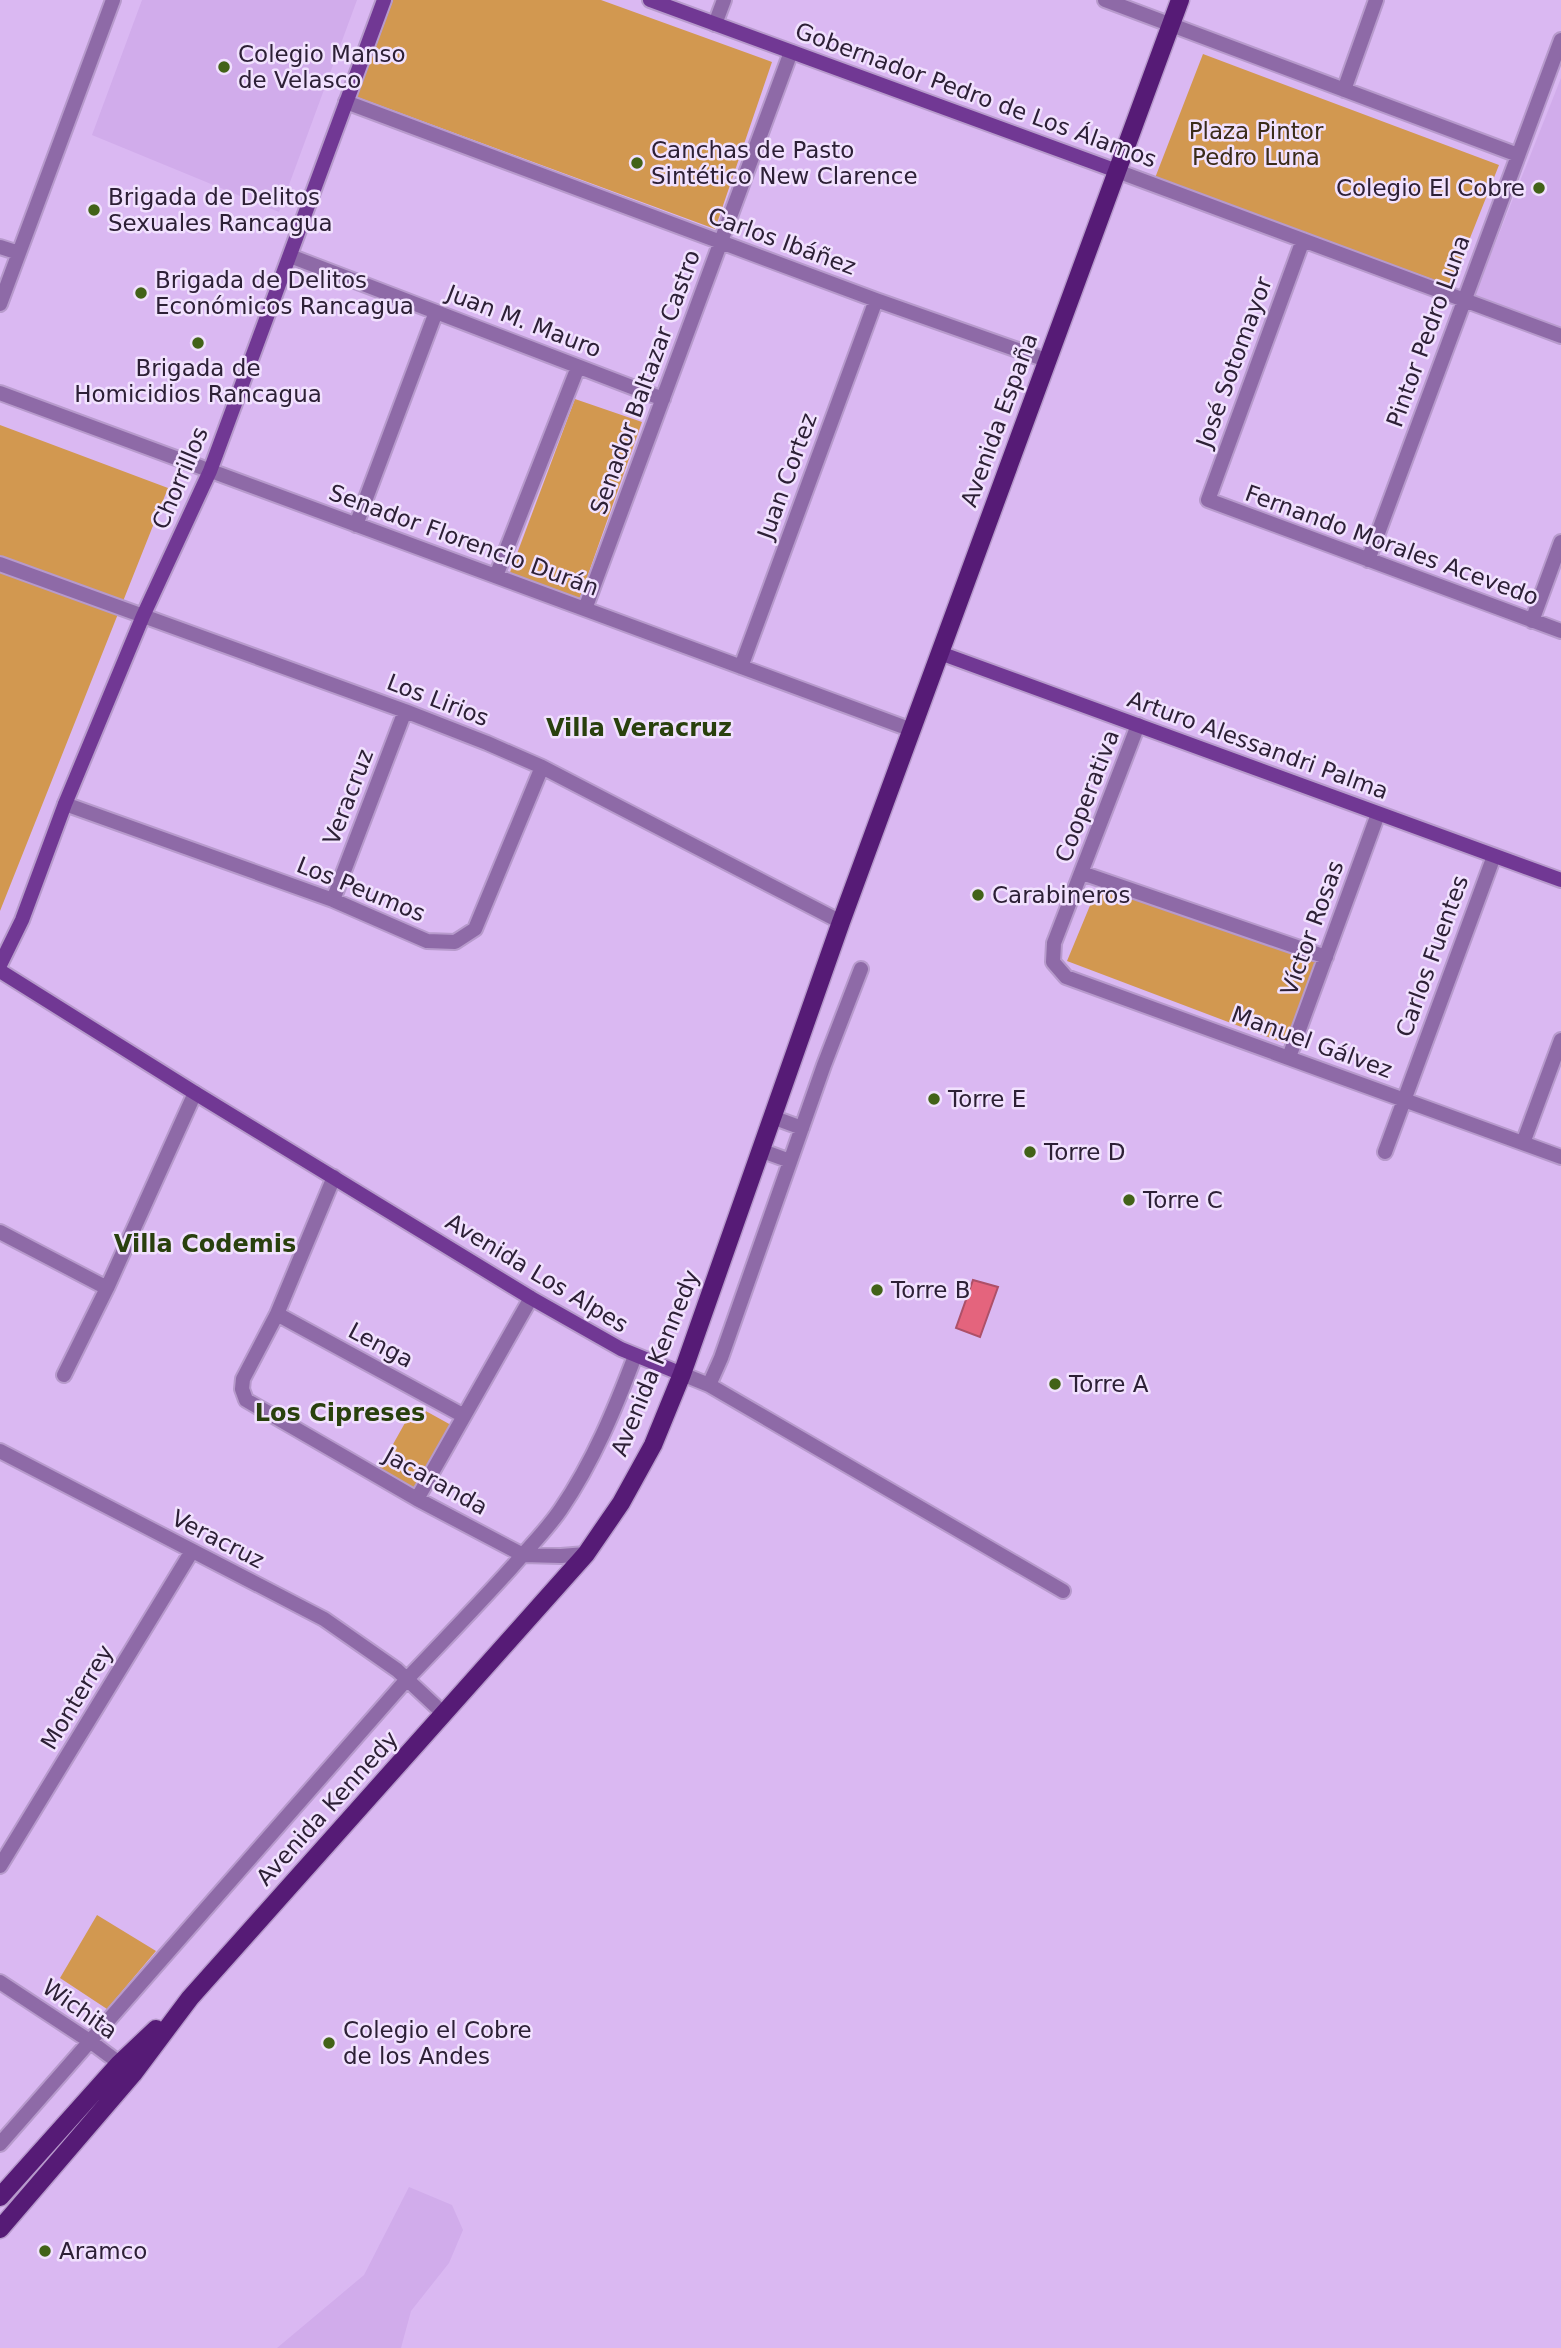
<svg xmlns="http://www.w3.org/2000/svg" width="1561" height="2348" viewBox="0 0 1561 2348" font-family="'DejaVu Sans',sans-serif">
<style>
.built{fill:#d1aceb}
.green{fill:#d29850}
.water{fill:#e4647d;stroke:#ad5068;stroke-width:2}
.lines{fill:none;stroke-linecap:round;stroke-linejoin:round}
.street-casing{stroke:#b79acc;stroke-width:18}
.secondary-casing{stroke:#b79acc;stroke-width:18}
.primary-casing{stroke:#b79acc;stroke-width:21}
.street{stroke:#8e6aa7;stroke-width:14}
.secondary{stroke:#713894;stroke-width:14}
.primary{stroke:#561b76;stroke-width:18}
.poi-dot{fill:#426218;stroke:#f1e1fe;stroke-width:2.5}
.labels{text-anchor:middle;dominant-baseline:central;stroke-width:5;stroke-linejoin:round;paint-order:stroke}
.poi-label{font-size:23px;fill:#2d2036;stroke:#f1e1fe;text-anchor:start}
.street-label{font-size:23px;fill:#2d2036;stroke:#f1e1fe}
.park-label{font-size:23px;fill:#3b2c19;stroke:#f1e1fe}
.neighbourhood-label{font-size:24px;font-weight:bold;fill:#29400d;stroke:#f1e1fe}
</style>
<rect width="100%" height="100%" fill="#dab8f2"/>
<path class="built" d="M142,0H357L279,212L92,135Z
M1561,78V330L1474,297Z
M409,2187L452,2205L463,2230L449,2263L411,2311L401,2348H277L364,2275Z"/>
<path class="green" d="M393,0H601L772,62L715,229L357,97Z
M1203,54L1499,165L1451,286L1155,178Z
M575,399L642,422L578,603L509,575Z
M0,425L168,488L0,911Z
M1101,879L1319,957L1289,1045L1067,961Z
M415,1405L451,1425L409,1500L373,1480Z
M97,1915L156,1951L107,2009L60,1978Z"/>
<path class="water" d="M973,1280L998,1287L980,1337L956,1328Z"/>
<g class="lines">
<defs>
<path id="street" d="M1105,0L1518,155
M715,24L724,0
M1344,90L1376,0
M346,102L876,300L1046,360
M1117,171L1561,336
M1303,240L1208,500L1561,631
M0,247L19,253
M290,256L663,399
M0,304L113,0
M0,393L912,730
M356,525L436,312
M1368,560L1561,40
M0,564L405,711L487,743L542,767L841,922
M496,576L578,367
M585,609L791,52
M1532,621L1561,542
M741,667L876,300
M1138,725L1054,943L1053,962L1066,977L1561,1157
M65,804L333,900L427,941L455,942L475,929L542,767
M1082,873L1326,957
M333,900L405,711
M1289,1057L1378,814
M772,1117L802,1128
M1523,1143L1561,1040
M760,1150L790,1161
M1385,1152L1494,856
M334,1177L277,1314L243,1379L242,1389L246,1400L417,1499L523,1555L561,1556L586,1554
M0,1232L107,1288
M277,1314L464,1416
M682,1374L709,1385L1063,1591
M64,1375L107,1288L195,1093
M709,1385L721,1358L824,1065L861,969
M0,1451L324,1619L397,1670L444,1714
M417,1499L531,1298
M0,1866L192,1551
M0,1982L91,2042L126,2068
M0,2144L408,1678C443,1641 479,1604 513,1566C529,1547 547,1530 561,1509C593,1462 615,1409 635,1356"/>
<path id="secondary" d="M650,0L1117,171
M940,653L1561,880
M0,965L22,920L65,804L143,616L210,471L384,0
M0,971L195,1093L531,1298L621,1349L682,1374"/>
<path id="primary" d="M0,2197L119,2064L156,2029
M0,2229L133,2074L190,1998L586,1554L621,1503L653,1445L682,1374L841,922L1180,0"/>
</defs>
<use href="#street" class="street-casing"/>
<use href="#secondary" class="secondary-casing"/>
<use href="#primary" class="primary-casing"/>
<use href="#street" class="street"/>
<use href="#secondary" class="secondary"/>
<use href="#primary" class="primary"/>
</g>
<g class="poi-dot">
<circle cx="224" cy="67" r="7"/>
<circle cx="637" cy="163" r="7"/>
<circle cx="1539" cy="188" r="7"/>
<circle cx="94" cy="210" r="7"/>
<circle cx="141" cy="293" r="7"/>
<circle cx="198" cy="343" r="7"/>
<circle cx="978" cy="895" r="7"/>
<circle cx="934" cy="1099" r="7"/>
<circle cx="1030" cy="1152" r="7"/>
<circle cx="1129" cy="1200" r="7"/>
<circle cx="877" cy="1290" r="7"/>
<circle cx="1055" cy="1384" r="7"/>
<circle cx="329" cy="2043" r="7"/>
<circle cx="45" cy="2251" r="7"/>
</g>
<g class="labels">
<g class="poi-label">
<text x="238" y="54">Colegio Manso<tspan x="238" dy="26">de Velasco</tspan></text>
<text x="651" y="150">Canchas de Pasto<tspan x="651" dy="26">Sintético New Clarence</tspan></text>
<text x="1525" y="188" text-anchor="end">Colegio El Cobre</text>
<text x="108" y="197">Brigada de Delitos<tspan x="108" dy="26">Sexuales Rancagua</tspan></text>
<text x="155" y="280">Brigada de Delitos<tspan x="155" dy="26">Económicos Rancagua</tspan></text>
<text x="198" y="368" text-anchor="middle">Brigada de<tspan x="198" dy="26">Homicidios Rancagua</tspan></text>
<text x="992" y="895">Carabineros</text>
<text x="948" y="1099">Torre E</text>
<text x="1044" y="1152">Torre D</text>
<text x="1143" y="1200">Torre C</text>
<text x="891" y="1290">Torre B</text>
<text x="1069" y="1384">Torre A</text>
<text x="343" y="2030">Colegio el Cobre<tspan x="343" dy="26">de los Andes</tspan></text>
<text x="59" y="2251">Aramco</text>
</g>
<g class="street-label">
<text transform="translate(976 95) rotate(20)">Gobernador Pedro de Los Álamos</text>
<text transform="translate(782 241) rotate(20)">Carlos Ibáñez</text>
<text transform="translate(524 321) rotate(21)">Juan M. Mauro</text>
<text transform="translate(1428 331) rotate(-70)">Pintor Pedro Luna</text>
<text transform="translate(1234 362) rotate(-70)">José Sotomayor</text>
<text transform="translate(645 382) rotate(-70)">Senador Baltazar Castro</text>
<text transform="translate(999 420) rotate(-70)">Avenida España</text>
<text transform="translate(787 476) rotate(-70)">Juan Cortez</text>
<text transform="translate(180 478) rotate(-67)">Chorrillos</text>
<text transform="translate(464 540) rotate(20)">Senador Florencio Durán</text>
<text transform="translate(1392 545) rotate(20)">Fernando Morales Acevedo</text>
<text transform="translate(438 700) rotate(21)">Los Lirios</text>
<text transform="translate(1258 745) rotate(20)">Arturo Alessandri Palma</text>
<text transform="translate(1087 796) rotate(-69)">Cooperativa</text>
<text transform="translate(348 797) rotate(-69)">Veracruz</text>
<text transform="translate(361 889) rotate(22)">Los Peumos</text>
<text transform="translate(1312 928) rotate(-70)">Víctor Rosas</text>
<text transform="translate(1432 956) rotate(-70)">Carlos Fuentes</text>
<text transform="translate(1312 1042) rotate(20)">Manuel Gálvez</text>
<text transform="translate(537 1273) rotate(31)">Avenida Los Alpes</text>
<text transform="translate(381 1345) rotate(28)">Lenga</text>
<text transform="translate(655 1363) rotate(-68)">Avenida Kennedy</text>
<text transform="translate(436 1481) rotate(29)">Jacaranda</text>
<text transform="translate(218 1539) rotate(27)">Veracruz</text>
<text transform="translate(77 1697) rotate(-59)">Monterrey</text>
<text transform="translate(327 1808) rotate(-48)">Avenida Kennedy</text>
<text transform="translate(80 2009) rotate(35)">Wichita</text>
</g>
<g class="park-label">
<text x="1256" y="131">Plaza Pintor<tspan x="1256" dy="26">Pedro Luna</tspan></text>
</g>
<g class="neighbourhood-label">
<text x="639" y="728">Villa Veracruz</text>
<text x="205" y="1244">Villa Codemis</text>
<text x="340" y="1413">Los Cipreses</text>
</g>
</g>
</svg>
